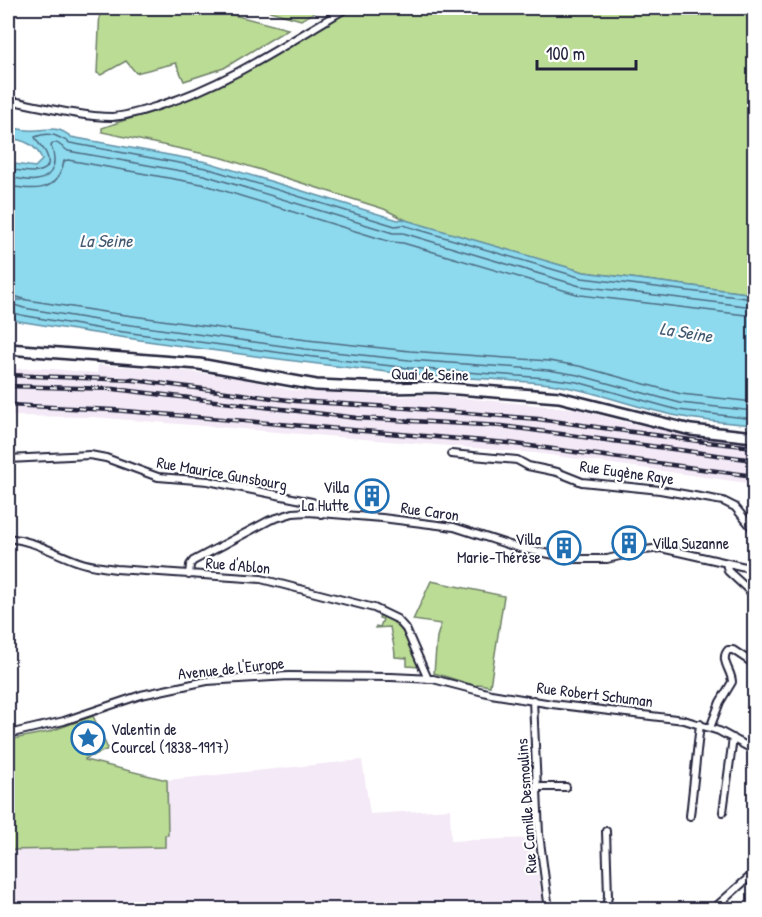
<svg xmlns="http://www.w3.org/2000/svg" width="762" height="917" viewBox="0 0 762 917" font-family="'Patrick Hand',sans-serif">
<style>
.built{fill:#f4e9f6}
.green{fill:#bbdc95;stroke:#6e7f68;stroke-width:1.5}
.water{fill:#8dd9ed;stroke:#6290a6;stroke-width:1.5}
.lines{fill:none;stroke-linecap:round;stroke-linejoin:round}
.shore{stroke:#4d6b82;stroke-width:1.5}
.minor-casing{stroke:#22223b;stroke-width:10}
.secondary-casing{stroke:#22223b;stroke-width:14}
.minor{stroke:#fff;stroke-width:6}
.secondary{stroke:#fff;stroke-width:9}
.rail-casing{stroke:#22223b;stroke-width:4.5}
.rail{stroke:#fff;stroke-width:2;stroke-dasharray:7;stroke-linecap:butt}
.labels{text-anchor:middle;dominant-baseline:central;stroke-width:4.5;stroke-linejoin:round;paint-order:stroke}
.street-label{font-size:16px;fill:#22223b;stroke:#fff}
.poi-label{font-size:16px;fill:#22223b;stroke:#fff;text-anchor:end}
.water-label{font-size:18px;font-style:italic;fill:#425970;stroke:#fff}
</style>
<rect width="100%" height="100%" fill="#fff"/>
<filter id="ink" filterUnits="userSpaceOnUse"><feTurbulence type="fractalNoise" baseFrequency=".0167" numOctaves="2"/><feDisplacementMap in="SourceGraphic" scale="12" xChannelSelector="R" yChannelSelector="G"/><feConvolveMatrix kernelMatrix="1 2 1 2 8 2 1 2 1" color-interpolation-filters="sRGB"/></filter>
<g filter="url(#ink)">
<path class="built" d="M98,365L174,370L241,378L290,390L392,397L433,395L577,409L628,423L710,438L754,442V484L535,453L93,417L8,416V369L42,368L97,373Z
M362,760L370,814L450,809L451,841L533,838L543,909H8V850L164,847L165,835L168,834L167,780Z"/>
<path class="green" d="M100,8H206L288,29L224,68L184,81L176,63L136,73L126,61L101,75L97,73Z
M259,8H323L301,20Z
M353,8H754V294L584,272L408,221L384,209L223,158L102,132V128L157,109L255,66Z
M431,581L504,596L490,686L479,684L476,686L434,673L437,637L441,624L413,620Z
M380,614C402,623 412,645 419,667L407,666V658L395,657C395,646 392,640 390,627L375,628L376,626L380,627L383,619L379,618Z
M93,716L108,749L85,759V760L167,780L168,835H165V847L8,850V740L48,732Z"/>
<path class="water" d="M8,126C14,128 21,130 28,130C45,132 56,123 71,137L207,162L398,220L402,219L584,272L754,294V425C729,423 703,421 678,416C634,408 594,390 550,384C502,378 453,379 405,374C276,360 146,342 18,321L8,316V301L25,300L8,298V163L35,167L42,160C37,144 23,140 8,138Z"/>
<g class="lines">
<path class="shore" d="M8,169C20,171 58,180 46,153C43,147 37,143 35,137C50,131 57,136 70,143L206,168L395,226L403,225L582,278L754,299
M8,177C17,178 28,182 37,180C55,177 57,160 51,146L53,143H57L68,151L204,175L393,233H403L580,286L754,307
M8,186C33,190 58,194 64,161L68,160L202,184L391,242L403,243L580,295L754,316
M8,294L27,300L104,312L307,340L410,351L549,361L579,366L681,394L754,402
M8,303L24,308L102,321L305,349L409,360L548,370L578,375L680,403L754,411
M8,311L21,315L101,329L305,356L409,368L547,378L577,382L678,410L754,419"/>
<defs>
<path id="minor" d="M8,100C38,106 82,117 112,117C129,116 145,110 161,105C228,84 287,43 347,8
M451,454L517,460L528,466L557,472L582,482L660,490L723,501L735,507L754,530
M8,459L90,455L106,458L158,477L208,481L312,502L318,505L321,514
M8,538C36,541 53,553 79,562C90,566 103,567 116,569L261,579L374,608L397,619L406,629L428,679
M726,563L728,571L754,595
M752,568L754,553
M189,575L190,565L193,561L270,520L293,513L308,512L382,518L454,527L519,548L575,559H607L645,550L661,548L754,569
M533,700L539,834L549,910
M710,728L720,702L732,682C732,671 719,660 728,650H733L754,664
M8,734L64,721L141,695L207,681L289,676L391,677L433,679L491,694L552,704L684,720L719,731L754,750
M537,787H566
M723,812L733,738
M690,816L700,724
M605,910L608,897L606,831
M712,910L754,873"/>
<path id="secondary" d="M8,349L199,364L316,385L387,388L433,387L559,397L691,430L754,437"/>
</defs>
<use href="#minor" class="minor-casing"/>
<use href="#secondary" class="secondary-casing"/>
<use href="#minor" class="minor"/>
<use href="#secondary" class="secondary"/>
<defs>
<path id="rail" d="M8,375L134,380L296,401L407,408L538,419L698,441L754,447
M8,386L114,389L357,418L502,426L754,460
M8,405L113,410L508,443L754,476"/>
</defs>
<use href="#rail" class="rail-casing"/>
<use href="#rail" class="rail"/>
</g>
</g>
<defs>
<symbol id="building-ring" viewBox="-11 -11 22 22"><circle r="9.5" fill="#fff" stroke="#1f6fb2" stroke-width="1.5"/><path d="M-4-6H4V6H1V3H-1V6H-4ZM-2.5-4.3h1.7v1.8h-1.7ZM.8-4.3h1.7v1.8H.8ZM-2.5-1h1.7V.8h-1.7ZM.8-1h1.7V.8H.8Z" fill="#1f6fb2"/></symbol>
<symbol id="sight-ring" viewBox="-11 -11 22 22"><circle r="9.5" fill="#fff" stroke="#1f6fb2" stroke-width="1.5"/><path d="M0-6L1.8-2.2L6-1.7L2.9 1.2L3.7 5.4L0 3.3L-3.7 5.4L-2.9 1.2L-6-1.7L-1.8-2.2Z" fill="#1f6fb2"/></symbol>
</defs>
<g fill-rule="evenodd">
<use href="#building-ring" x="353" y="477" width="38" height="38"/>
<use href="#building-ring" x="610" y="524" width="38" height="38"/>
<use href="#building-ring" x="545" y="529" width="38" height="38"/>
<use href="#sight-ring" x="69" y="719" width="38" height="38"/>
</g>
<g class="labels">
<g class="street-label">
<text transform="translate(430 374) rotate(1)">Quai de Seine</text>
<text transform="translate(627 472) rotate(8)">Rue Eugène Raye</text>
<text transform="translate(222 473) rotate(10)">Rue Maurice Gunsbourg</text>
<text transform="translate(430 511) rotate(8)">Rue Caron</text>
<text transform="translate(238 565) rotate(5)">Rue d'Ablon</text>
<text transform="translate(231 668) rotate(-6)">Avenue de l'Europe</text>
<text transform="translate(595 694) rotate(7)">Rue Robert Schuman</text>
<text transform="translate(526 806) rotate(-94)">Rue Camille Desmoulins</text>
</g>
<g class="poi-label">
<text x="349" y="487">Villa<tspan x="349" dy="18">La Hutte</tspan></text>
<text x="541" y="539">Villa<tspan x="541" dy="18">Marie-Thérèse</tspan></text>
<text x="652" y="543" text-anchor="start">Villa Suzanne</text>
<text x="111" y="729" text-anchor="start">Valentin de<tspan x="111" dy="18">Courcel (1838-1917)</tspan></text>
</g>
<g class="water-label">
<text x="106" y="240">La Seine</text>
<text transform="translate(686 332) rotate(9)">La Seine</text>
</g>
</g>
<rect width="762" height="917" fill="none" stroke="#fff" stroke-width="30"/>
<rect x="15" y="15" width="732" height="887" fill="none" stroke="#22223b" stroke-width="2" filter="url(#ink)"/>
<path d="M537 60v9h99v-9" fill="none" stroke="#22223b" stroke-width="3"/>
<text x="546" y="60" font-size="18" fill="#22223b" stroke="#ffffff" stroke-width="4.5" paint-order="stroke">100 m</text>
</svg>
